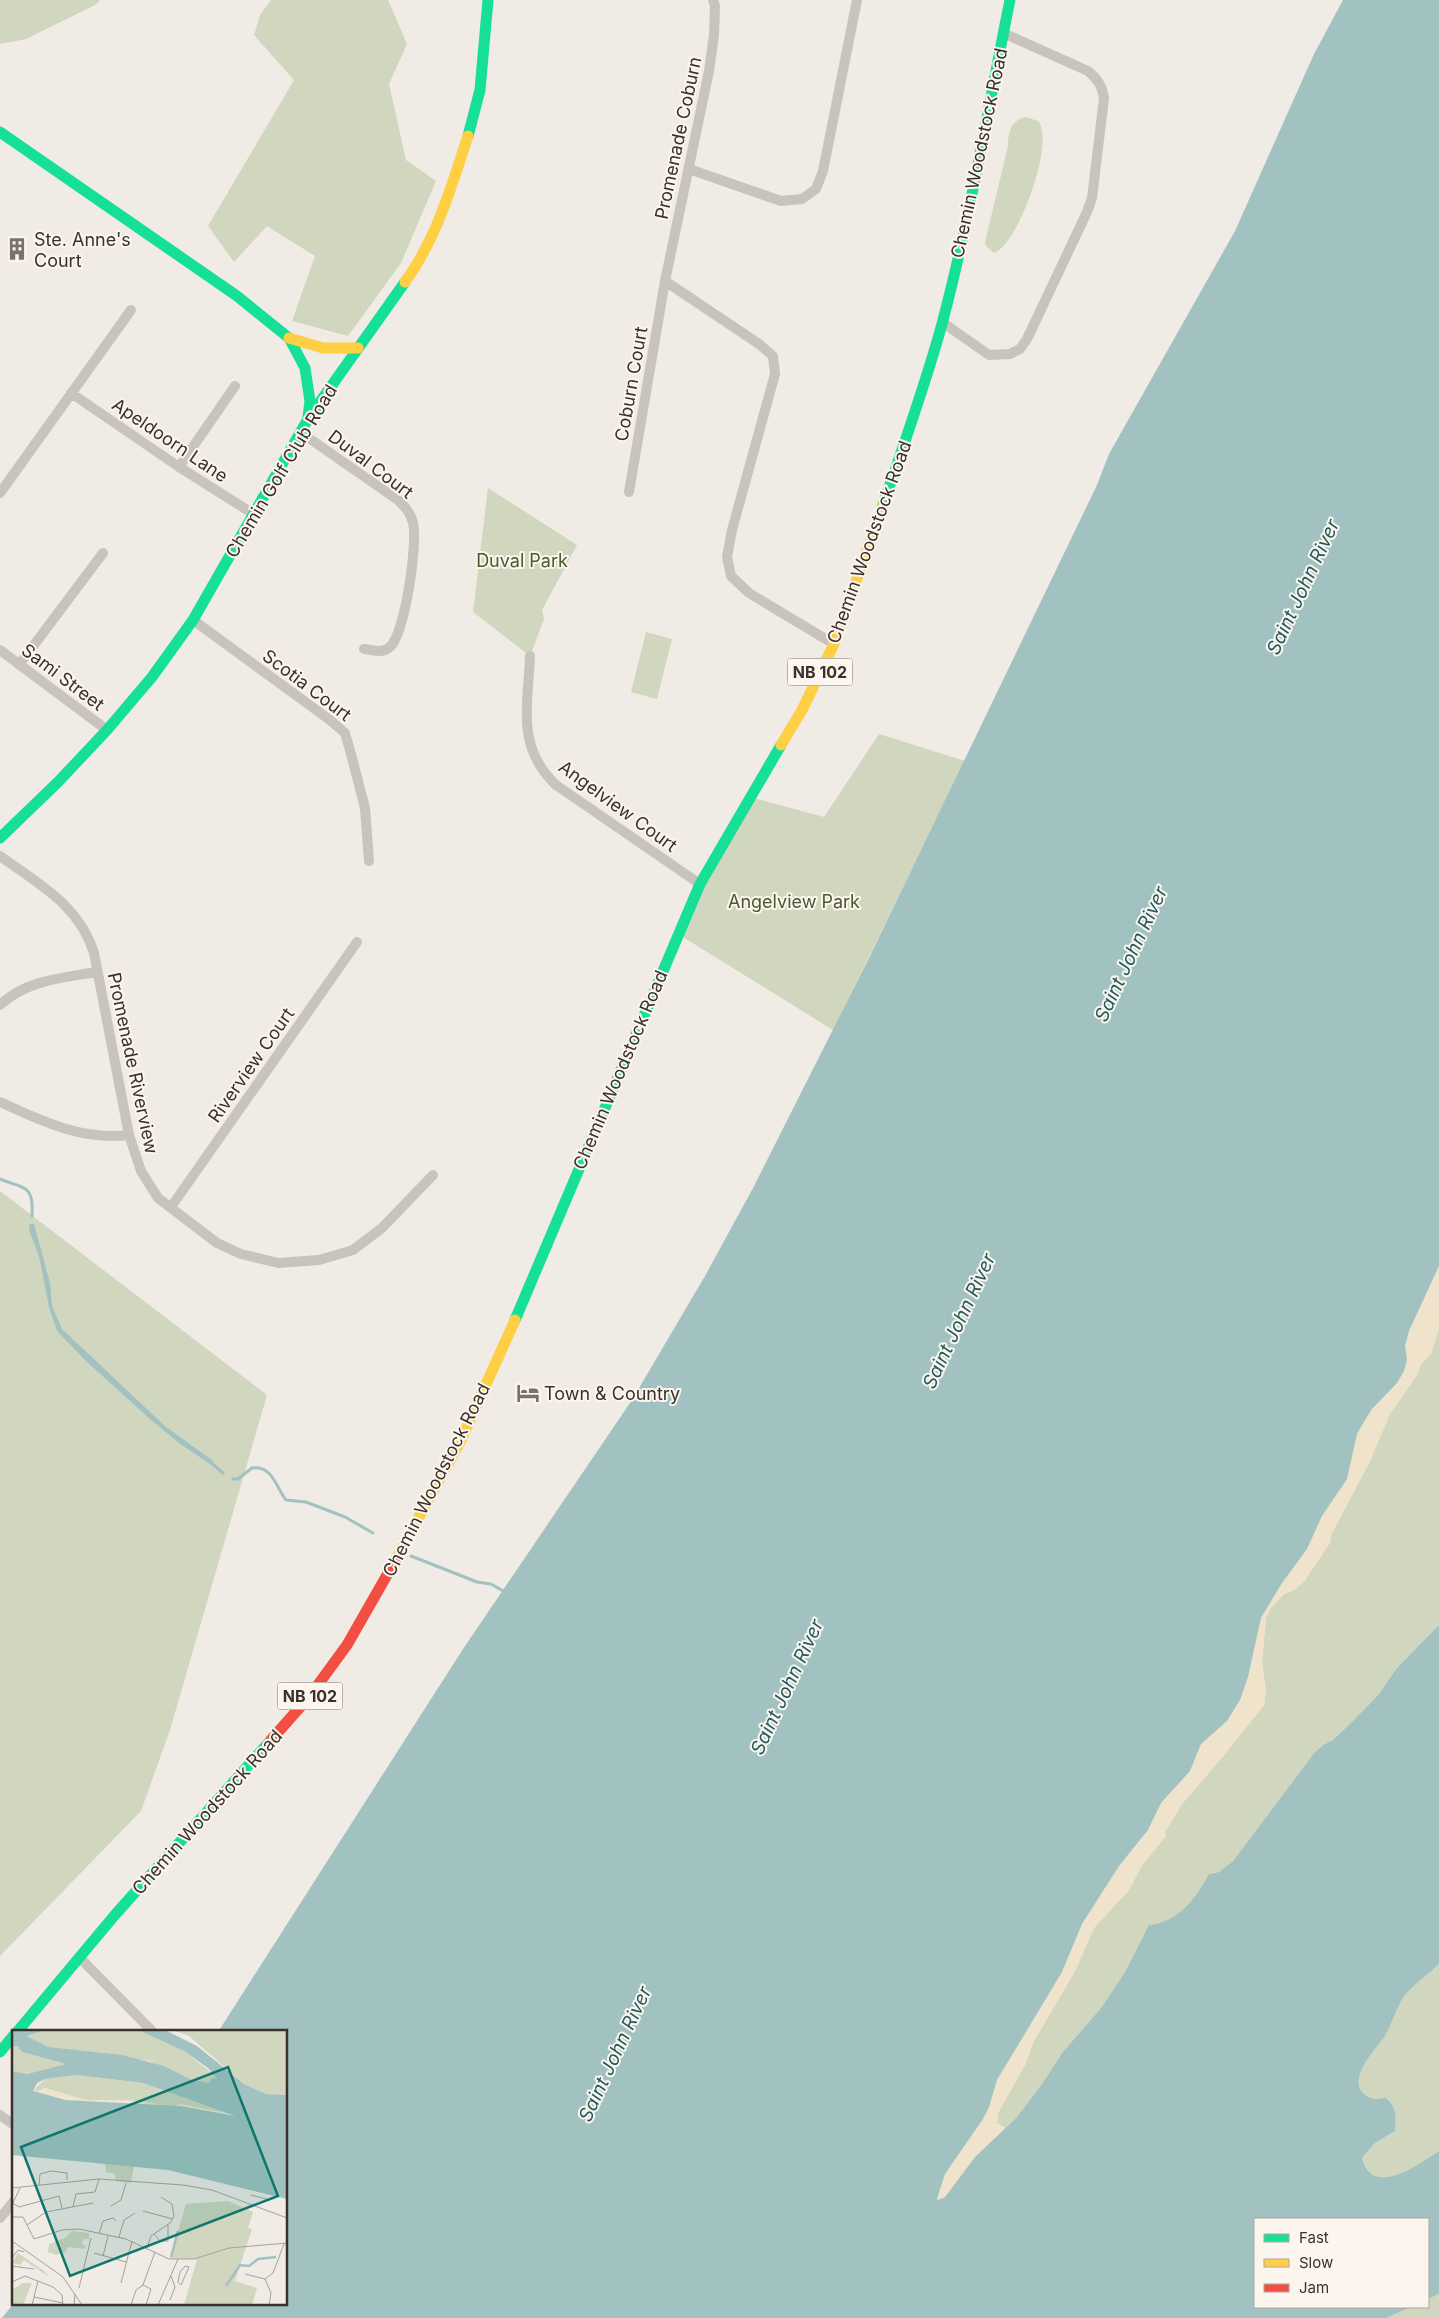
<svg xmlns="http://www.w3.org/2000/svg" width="1439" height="2318" viewBox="0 0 1439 2318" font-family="Inter,sans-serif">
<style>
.green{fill:#d1d6bf}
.sand{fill:#efe3cc}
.water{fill:#a1c2c1}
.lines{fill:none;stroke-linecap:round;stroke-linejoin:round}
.stream{stroke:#a1c2c1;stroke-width:3}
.street{stroke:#c9c3be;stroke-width:10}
.fast{stroke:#16e098;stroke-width:11}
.slow{stroke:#ffcf43;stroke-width:11}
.jam{stroke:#f24e42;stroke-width:11}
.labels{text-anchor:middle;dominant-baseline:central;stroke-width:4;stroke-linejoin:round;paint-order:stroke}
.shield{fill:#fbf5ee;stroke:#756b66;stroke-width:1}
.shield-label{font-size:16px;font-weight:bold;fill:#3b302b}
.street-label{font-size:18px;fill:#3b302b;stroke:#fbf5ee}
.poi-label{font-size:18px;fill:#3b302b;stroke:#fbf5ee;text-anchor:start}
.park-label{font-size:18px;fill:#4a5a2e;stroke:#fbf5ee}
.water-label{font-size:19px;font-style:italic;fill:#1f5a5e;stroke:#fbf5ee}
.inset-river{fill:none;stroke:#a1c2c1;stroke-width:2.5}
.inset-road{fill:none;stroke:#a8a09b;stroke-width:1}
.view{fill:#0f766e;fill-opacity:0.15;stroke:#0f766e;stroke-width:2.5}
.inset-edge{fill:none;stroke:#3b302b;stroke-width:2.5}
</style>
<rect width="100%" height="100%" fill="#f0ebe5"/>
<path class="green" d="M0,0H100L97,4L26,39L0,44Z
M271,0H388L407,44L389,84L406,160L436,181L401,263L348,336L292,321L315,256L267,226L234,262L208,226L294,80L254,35L260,15Z
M1026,117L1038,121C1056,141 1018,245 994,253L986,246L985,242L1008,146C1008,132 1011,120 1026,117Z
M488,488L577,545L542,610L544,619L530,656L473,612Z
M646,632L672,639L657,699L631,692Z
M879,734L965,761L833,1030L678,934L750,797L824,817Z
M0,1191L267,1395L170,1730L141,1811L0,1956Z
M1439,1328V1625L1396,1669L1379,1694L1354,1720L1333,1740L1323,1745L1315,1752L1233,1861L1219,1872L1209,1874C1196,1900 1179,1921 1149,1926L1125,1972L1101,2008L1062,2053L1042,2084L1016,2118L1005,2128L997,2123L998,2113L1025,2065L1034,2041L1075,1971L1094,1928L1129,1890L1142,1865L1166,1836L1165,1832L1182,1804L1220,1760L1264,1705L1266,1691L1262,1662L1266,1618L1270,1609L1284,1594L1294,1590L1330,1543L1331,1535L1370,1461L1390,1414L1417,1375L1421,1364L1431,1354Z
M1439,1964V2151C1419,2164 1374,2199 1362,2158L1375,2143L1395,2131C1396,2118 1398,2108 1386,2098C1383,2098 1378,2099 1375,2099C1337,2089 1376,2048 1386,2033C1393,2022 1395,2009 1403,1998C1413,1984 1427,1976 1439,1964Z
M1439,2294V2318H1386L1411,2307H1428V2299Z"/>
<path class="sand" d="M1439,1266V1328L1431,1354L1421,1364L1417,1375L1390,1414L1370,1461L1331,1535L1330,1543L1304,1582L1294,1590L1284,1594L1270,1609L1266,1618L1262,1662L1266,1691L1264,1705L1220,1760L1182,1804L1165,1832L1166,1836L1142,1865L1129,1890L1094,1928L1075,1971L1034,2041L1025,2065L998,2113L997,2123L1005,2128L975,2157L945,2197L938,2201L937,2199L945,2174L983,2119L989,2107L997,2080L1062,1972L1082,1924L1119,1866L1148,1830L1161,1803L1190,1771L1201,1744L1227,1721L1240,1700L1248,1677L1261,1618L1282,1583L1307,1549L1322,1516L1347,1479L1357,1434L1365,1420L1372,1409L1397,1383L1404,1371L1407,1360L1405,1346L1409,1331Z"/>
<path class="water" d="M1343,0H1439V1266L1409,1331L1405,1346L1407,1360L1404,1371L1397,1383L1372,1409L1365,1420L1357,1434L1347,1479L1322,1516L1307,1549L1282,1583L1261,1618L1248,1677L1240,1700L1227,1721L1201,1744L1190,1771L1161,1803L1148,1830L1119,1866L1082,1924L1062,1972L997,2080L989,2107L983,2119L945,2174L937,2199L938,2200L945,2197L975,2157L1016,2118L1042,2084L1062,2053L1101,2008L1125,1972L1149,1925C1179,1922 1196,1898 1209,1874L1219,1872L1233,1861L1315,1752L1323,1745L1333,1740L1354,1720L1379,1694L1396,1669L1439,1625V1964C1427,1976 1413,1984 1403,1998C1395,2010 1392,2025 1384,2037C1374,2051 1338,2089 1375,2099C1377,2099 1382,2098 1386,2098C1398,2108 1396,2118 1395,2131L1375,2143L1362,2158C1373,2199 1419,2164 1439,2151V2294L1428,2299V2219H1255V2307H1411L1386,2318H2L14,2303L286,2304V2032H218L463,1649L632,1400L705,1276L753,1188L869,958L1097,485L1109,454L1235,231L1314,54Z
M30,1224H34L50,1283L52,1306L62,1329L165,1426L213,1461L210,1464L179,1443L150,1419L86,1361L57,1331L49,1307L39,1256L29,1230Z"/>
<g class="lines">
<path class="stream" d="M0,1179C23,1189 34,1183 32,1216
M209,1461L223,1473
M233,1479H238L252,1468C273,1465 276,1488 286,1500L306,1502L345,1517L373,1533
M411,1556L477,1582L491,1584L505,1592"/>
<path class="street" d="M689,169L781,201L802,199L816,189L823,171L857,0
M665,281L759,344L773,356L775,374L732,530L727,557L731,576L749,593L834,644
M942,322L989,355L1010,354L1020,349L1027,339L1087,212L1092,198L1104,98C1102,86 1098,79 1088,71L1003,33
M71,393L179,467L252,513
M300,432L398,500C405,507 411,513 413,523C418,542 405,634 390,647C382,654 373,650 364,649
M179,467L235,386
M629,492L665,281L709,71L714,35L715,6L713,0
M0,493L131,310
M193,620L330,720L345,733L351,754L365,808L369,861
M0,650L107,730
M530,656C528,706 516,747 556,785L700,884
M19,665L103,553
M0,856C39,884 79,905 94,953L129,1135L141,1171L158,1198L217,1243L241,1254L278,1263L319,1260L353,1250L382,1228L433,1175
M0,1005C26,980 63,978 96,972
M0,1102C41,1121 83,1141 129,1135
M171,1207L357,942
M79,1957L152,2031
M0,2115L14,2125
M0,2218L14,2201"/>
<path class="fast" d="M0,132L237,296L289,338L305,368L310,401L308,417
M468,136L480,90L488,0
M882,508C903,447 925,386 942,324C970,218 988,108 1010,0
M0,838L58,782L107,730L152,677L193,620L308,419L405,282
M515,1320L700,884L781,745
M17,2032L114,1916L271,1740
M0,2052L14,2035"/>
<path class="slow" d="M405,282C437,238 451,187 468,136
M289,338L323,348H358
M781,745L802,710L834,644L882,508
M395,1561L461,1440L515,1320"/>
<path class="jam" d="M271,1740L309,1697L347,1645L395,1561"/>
</g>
<defs>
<symbol id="building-bare" viewBox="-9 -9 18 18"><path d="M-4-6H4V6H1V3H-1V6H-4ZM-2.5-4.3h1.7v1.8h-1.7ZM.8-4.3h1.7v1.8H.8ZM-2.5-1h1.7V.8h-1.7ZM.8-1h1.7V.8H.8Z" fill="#7a716c" stroke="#fbf5ee" stroke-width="2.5" paint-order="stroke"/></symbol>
<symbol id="hotel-bare" viewBox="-9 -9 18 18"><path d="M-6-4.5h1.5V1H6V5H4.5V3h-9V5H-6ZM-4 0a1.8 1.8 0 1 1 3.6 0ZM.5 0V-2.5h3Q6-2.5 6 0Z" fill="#7a716c" stroke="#fbf5ee" stroke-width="2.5" paint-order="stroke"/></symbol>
</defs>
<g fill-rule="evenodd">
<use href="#building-bare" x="1" y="233" width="32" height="32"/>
<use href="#hotel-bare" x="512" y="1377" width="32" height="32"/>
</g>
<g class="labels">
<g class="shield">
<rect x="787.5" y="658.5" width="65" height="27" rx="4"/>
<rect x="277.5" y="1682.5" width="65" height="27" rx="4"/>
</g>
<g class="shield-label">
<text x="820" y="672">NB 102</text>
<text x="310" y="1696">NB 102</text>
</g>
<g class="street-label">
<text transform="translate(678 138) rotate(-78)">Promenade Coburn</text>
<text transform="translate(979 153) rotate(-78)">Chemin Woodstock Road</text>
<text transform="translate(631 384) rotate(-80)">Coburn Court</text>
<text transform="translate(170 440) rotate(34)">Apeldoorn Lane</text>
<text transform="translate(371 464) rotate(37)">Duval Court</text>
<text transform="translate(281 471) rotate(-59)">Chemin Golf Club Road</text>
<text transform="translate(869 542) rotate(-70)">Chemin Woodstock Road</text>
<text transform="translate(63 677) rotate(37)">Sami Street</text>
<text transform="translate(307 685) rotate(37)">Scotia Court</text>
<text transform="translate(618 806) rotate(36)">Angelview Court</text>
<text transform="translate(133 1063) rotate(78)">Promenade Riverview</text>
<text transform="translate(251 1065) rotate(-55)">Riverview Court</text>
<text transform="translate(620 1070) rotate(-67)">Chemin Woodstock Road</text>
<text transform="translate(436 1480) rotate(-63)">Chemin Woodstock Road</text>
<text transform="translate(207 1812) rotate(-48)">Chemin Woodstock Road</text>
</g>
<g class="poi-label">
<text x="34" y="239">Ste. Anne's<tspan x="34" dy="21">Court</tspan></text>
<text x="544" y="1393">Town &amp; Country</text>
</g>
<g class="park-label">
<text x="522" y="560">Duval Park</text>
<text x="794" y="901">Angelview Park</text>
</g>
<g class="water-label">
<text transform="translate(1303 587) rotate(-65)">Saint John River</text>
<text transform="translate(1131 954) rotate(-65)">Saint John River</text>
<text transform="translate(959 1321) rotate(-65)">Saint John River</text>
<text transform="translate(787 1687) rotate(-65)">Saint John River</text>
<text transform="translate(615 2054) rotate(-65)">Saint John River</text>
</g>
</g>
<g transform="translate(12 2030)">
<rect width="275" height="275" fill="#f0ebe5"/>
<path d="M33,0H126L172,21L206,48L197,53L178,49L137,31L35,17L15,6ZM161,0H275V65L254,64L232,54L177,6ZM5,15L9,17L10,22L55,34L15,44L3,42L0,40V17ZM65,45L131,53L214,83L168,74L160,77L112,70H73L33,58L27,63L22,60L33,49ZM93,133L122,136L119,153L104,151L103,144L94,142ZM216,171L241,182L236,198L240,199L223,251L245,258L240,275H172L185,229H158L174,174ZM60,201L77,203V209H71L70,214L74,216L72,219L56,217L53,222L44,225L36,222L37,214L53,208ZM6,223L32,241L37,247L12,230L8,235L0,233ZM11,253H20L11,275H0V260Z" fill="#d1d6bf"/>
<path d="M31,50L23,57L24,62L33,58L73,70H112L114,72L130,71L160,77L168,74L223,86L133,73L69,71L37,66L21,61V58L25,52Z" fill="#efe3cc"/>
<path d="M0,0H33L15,6L36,17L110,25L152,36L178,49L197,53L200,48L205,49L196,38L172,21L126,0H153L185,16L232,54L254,64L275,65V169L156,140L0,125V41L15,44L54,34L10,22L6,16L0,17ZM65,45L131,53L223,86L168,76L54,70L21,61L25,53L33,49Z" fill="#a1c2c1" fill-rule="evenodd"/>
<path class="inset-river" d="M159,227L166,201M214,256L228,235L237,236L246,229L264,227"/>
<path class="inset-road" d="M27,155L28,144L39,141L55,143V150M0,158L87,149L171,155L200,160L275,188M239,165L258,170M0,173L7,177L47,166L50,178M0,175L8,158M99,176L109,170L114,153M61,177L64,164L83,162L87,149M131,181L161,189M0,187H11L22,209L50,200L67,199L114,209L157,229H182L217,218L275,213M15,195L34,182L81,173M87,204L91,191L101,188L104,191M142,204L148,211H156V195M107,207L112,190L123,183M0,211L51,247L70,275M135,218L139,206L158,193L162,186L160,174L149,167M82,223L114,232M91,226L96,206M0,228L6,220L12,222M0,236L22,239M173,236L177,237L169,255L166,252L168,242ZM233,244L253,249M0,252L13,246L41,257L50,265L51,275M109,253L120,211M131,255L143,222M67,258L79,208M63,264L62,275H68M22,267L51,273M158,270L163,257L159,246M20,275L26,251M119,275L124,260L131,255L139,259L134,275M146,275L166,229M257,275L259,263L253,249L261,243L272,214"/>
<path class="view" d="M216,37L266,166L58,246L9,117Z"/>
<rect width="275" height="275" class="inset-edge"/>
</g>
<rect x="1254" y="2218" width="175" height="90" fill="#fbf5ee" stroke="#aea6a0"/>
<rect x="1264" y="2234" width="25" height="8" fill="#16e098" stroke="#aea6a0"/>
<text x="1299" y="2243" font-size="15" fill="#3b302b">Fast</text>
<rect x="1264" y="2259" width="25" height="8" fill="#ffcf43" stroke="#aea6a0"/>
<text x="1299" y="2268" font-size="15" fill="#3b302b">Slow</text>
<rect x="1264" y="2284" width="25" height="8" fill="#f24e42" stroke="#aea6a0"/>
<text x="1299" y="2293" font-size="15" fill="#3b302b">Jam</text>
</svg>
